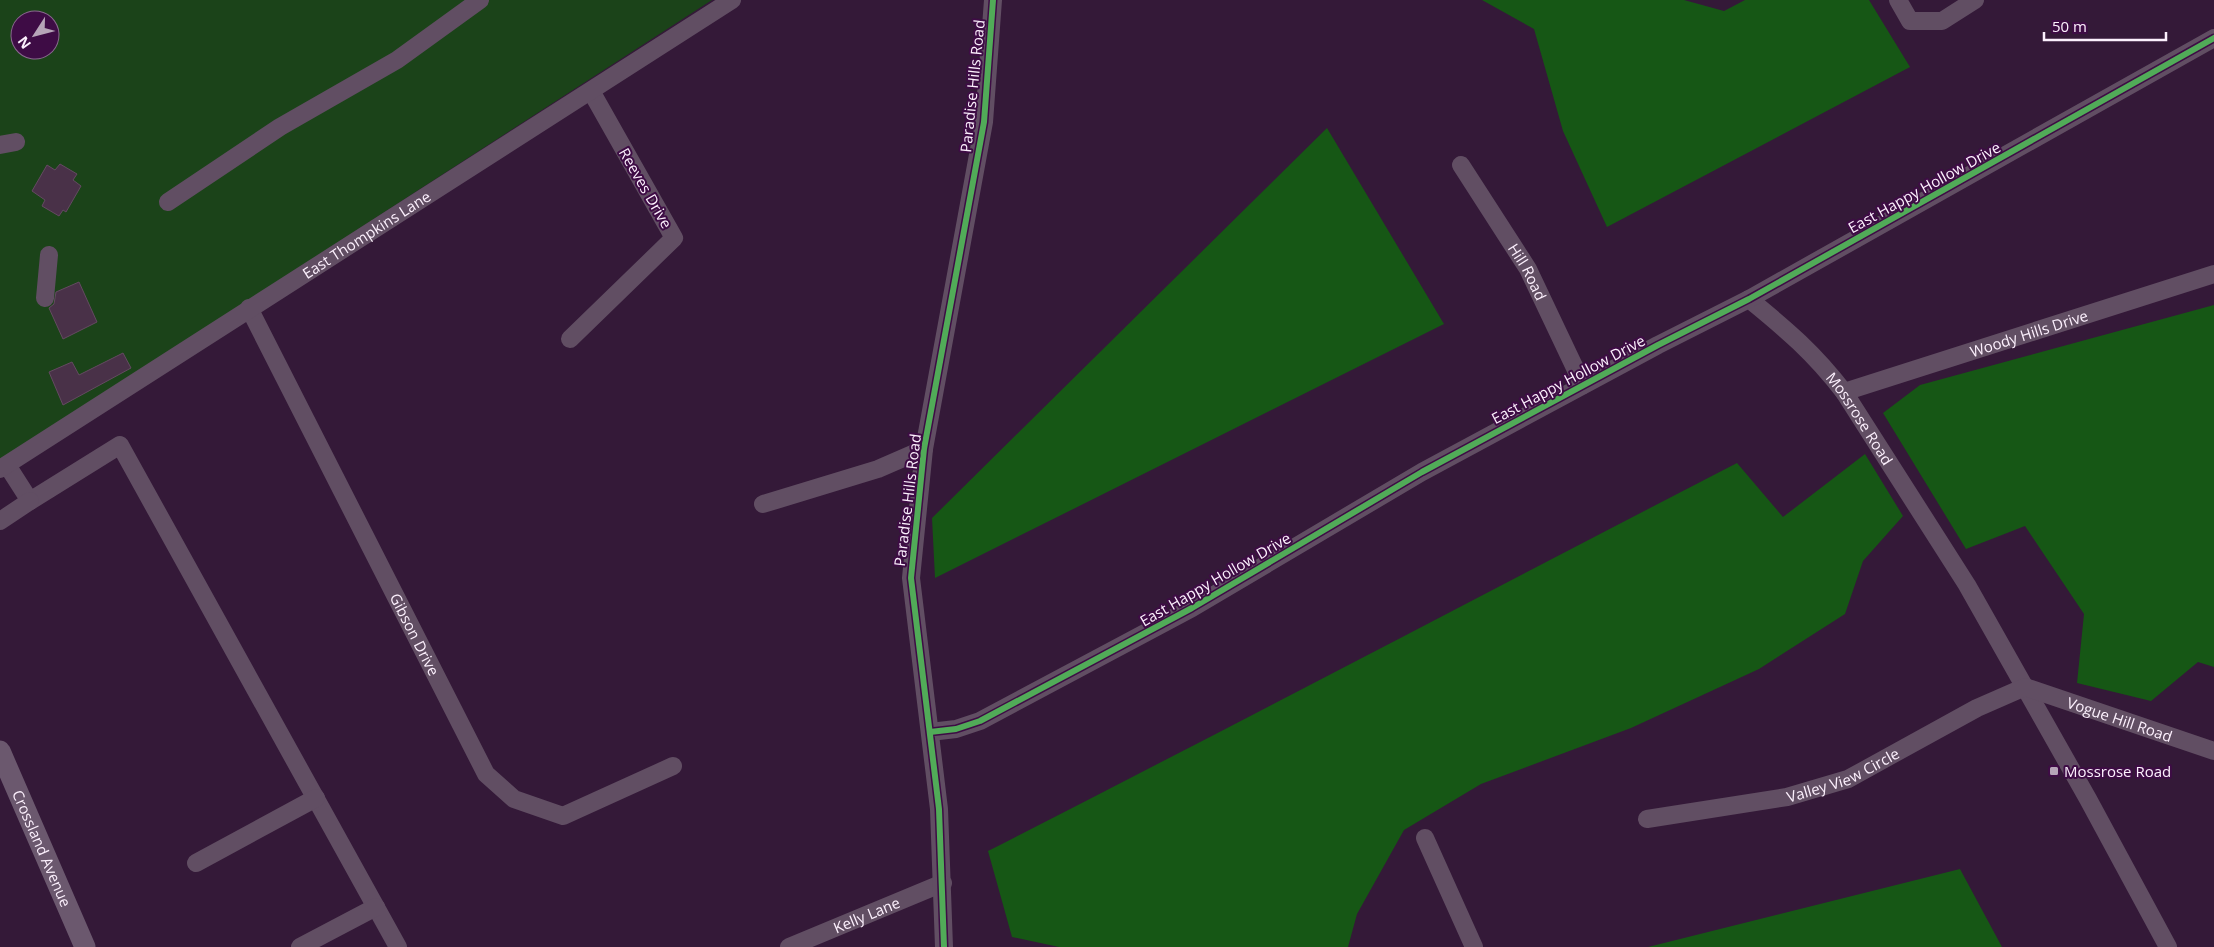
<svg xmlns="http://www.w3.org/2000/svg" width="2214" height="947" viewBox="0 0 2214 947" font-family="'Open Sans',sans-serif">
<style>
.green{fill:#1b4319;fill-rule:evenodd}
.forest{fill:#165715}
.building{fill:#493148;stroke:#644a61}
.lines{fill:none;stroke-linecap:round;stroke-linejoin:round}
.minor{stroke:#614e63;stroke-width:18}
.major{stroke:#6b586e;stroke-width:21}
.cycleway-casing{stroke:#3e0c45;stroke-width:9}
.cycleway{stroke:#51ab58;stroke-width:6}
.poi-dot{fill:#b6a5b8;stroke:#3e0c45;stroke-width:2}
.labels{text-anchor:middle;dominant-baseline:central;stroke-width:4;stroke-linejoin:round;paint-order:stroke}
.street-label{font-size:15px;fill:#fcf0fd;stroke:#3e0c45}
.poi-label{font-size:15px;fill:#fcf0fd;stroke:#3e0c45;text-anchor:start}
</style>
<rect width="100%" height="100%" fill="#341938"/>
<path class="green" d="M0,0H712L0,461ZM20,20H50V50H20Z"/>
<path class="forest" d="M1482,0H1684L1724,11L1745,0H1869L1910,67L1607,227L1563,131L1534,29Z
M1327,128L1444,324L935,578L932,518Z
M2214,305V667L2198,662L2151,701L2077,683L2084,614L2025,526L1966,549L1883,413L1920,385Z
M1865,454L1903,516L1863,561L1845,614L1759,669L1631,728L1481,784L1404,830L1357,914L1348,947H1059L1012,937L988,851C1239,723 1487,592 1737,463L1783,517Z
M1960,869L2002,947H1648Z"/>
<path class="building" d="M60,164L77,174L73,180L81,186L66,212L63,210L59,216L42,206L45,200L32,191L47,165L55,170Z
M79,282L97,322L63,339L49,308L54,304L56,292Z
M123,353L131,368L63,405L49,372L72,362L79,375Z"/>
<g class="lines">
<g class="minor">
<path d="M1898,0L1910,21H1942L1975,0"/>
<path d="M0,145L16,142"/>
<path id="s1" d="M1461,165L1528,269L1583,385"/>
<path d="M168,202L280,127L397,60L480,0"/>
<path d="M45,298L49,255"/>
<path id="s2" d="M1749,299C1787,330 1814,353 1844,392L1967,585L2088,799L2168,947"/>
<path id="s3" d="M249,308L486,774L514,799L563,816L673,766"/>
<path d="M570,339L674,238L591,91"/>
<path id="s4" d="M1844,392L2214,274"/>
<path d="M7,465L30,501L120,445L398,947"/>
<path id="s5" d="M0,469L732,0"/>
<path d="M763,504L878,469L924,449"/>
<path d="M0,521L30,501"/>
<path d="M930,732L956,729L980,721L1192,608L1422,472L1658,345L1749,299L2214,38"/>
<path id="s6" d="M1647,819L1787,797L1848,779L1977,708L2025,687L2214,751"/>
<path d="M1425,838L1474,947"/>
<path d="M196,863L316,798"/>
<path d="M300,947L376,907"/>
<path id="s7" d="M789,947L943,883"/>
<path d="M944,947L939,809L911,578L924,449L984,122L993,0"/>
</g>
<path class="major" id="s8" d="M0,751L85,947"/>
<defs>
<path id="cycleway" d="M930,732L956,729L980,721L1192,608L1422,472L1658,345L1749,299L2214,38
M944,947L939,809L911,578L924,449L984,122L993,0"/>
</defs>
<use href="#cycleway" class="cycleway-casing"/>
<use href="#cycleway" class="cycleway"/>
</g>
<rect class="poi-dot" x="2049" y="766" width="10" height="10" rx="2.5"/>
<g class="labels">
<g class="street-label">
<text transform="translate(972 86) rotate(-84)">Paradise Hills Road</text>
<text transform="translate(1924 187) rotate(-29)">East Happy Hollow Drive</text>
<text transform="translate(646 188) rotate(60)">Reeves Drive</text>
<text stroke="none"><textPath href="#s5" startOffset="435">East Thompkins Lane</textPath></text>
<text stroke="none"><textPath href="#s1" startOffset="126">Hill Road</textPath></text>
<text stroke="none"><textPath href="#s4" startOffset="194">Woody Hills Drive</textPath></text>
<text transform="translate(1568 379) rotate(-28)">East Happy Hollow Drive</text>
<text stroke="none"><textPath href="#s2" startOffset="164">Mossrose Road</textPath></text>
<text transform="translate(907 500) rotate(-83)">Paradise Hills Road</text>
<text transform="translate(1215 579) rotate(-30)">East Happy Hollow Drive</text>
<text stroke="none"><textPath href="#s3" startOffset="366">Gibson Drive</textPath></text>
<text stroke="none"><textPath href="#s6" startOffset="505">Vogue Hill Road</textPath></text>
<text stroke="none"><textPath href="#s6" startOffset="202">Valley View Circle</textPath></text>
<text stroke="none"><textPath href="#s8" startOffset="106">Crossland Avenue</textPath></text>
<text stroke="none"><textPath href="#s7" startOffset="84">Kelly Lane</textPath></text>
</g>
<g class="poi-label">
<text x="2064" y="771">Mossrose Road</text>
</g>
</g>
<g transform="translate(35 35) rotate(234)"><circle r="24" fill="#3e0c45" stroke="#8a678f"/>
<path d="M0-4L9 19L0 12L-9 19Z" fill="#b6a5b8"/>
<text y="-8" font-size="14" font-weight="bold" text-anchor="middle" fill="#fcf0fd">N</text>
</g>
<path d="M2044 32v8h122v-8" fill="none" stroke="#fcf0fd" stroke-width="2.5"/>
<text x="2052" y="32" font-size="15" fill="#fcf0fd" stroke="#3e0c45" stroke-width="4" paint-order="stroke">50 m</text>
</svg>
